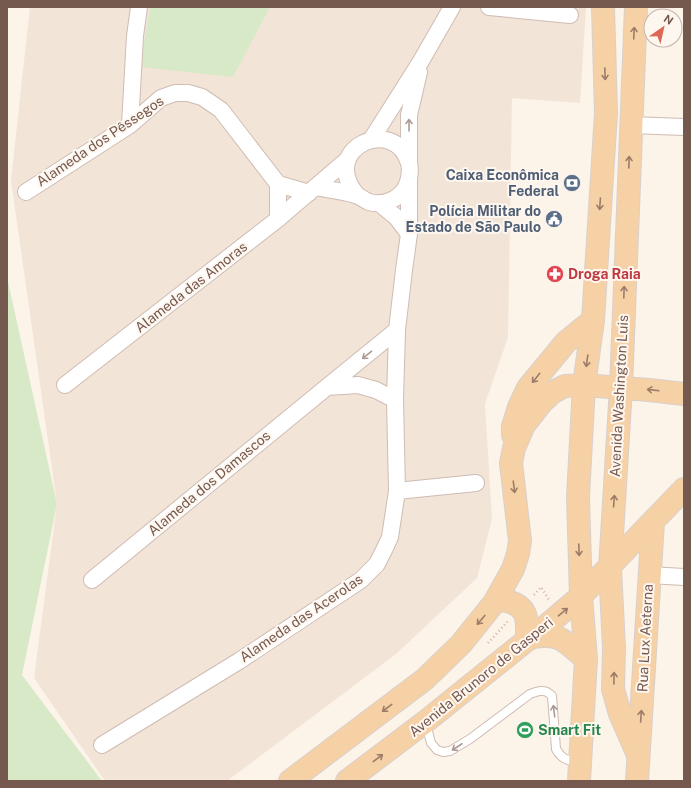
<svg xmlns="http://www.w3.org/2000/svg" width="691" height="788" viewBox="0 0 691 788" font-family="'Public Sans',sans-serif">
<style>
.residential{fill:#f3e4d8}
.green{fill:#d8e9c8}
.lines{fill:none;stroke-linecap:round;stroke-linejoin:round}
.lane-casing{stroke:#cfbcb2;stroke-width:10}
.street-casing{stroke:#cfbcb2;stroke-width:18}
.primary-casing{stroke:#d8d0cd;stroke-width:24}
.path{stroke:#d5b3a5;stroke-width:2.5;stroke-dasharray:1 3;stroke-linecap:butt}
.lane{stroke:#fff;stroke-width:8}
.street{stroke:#fff;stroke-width:16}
.primary{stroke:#f6d1a6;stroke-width:22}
.oneway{stroke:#9c7c68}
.oneway2{stroke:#ac9b95}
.labels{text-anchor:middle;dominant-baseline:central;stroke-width:4;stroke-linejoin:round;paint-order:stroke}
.street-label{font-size:14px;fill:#75584e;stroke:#fef7f0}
.service-label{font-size:14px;font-weight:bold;fill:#4e5e75;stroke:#fef7f0;text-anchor:end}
.health-label{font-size:14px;font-weight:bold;fill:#be3a42;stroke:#fef7f0;text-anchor:start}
.leisure-label{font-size:14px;font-weight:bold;fill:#27864d;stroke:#fef7f0;text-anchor:start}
</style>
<rect width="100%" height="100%" fill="#fcf3e9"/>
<path class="residential" d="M30,7H586L580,103L512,98L508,337L485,404L492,519L477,578L396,654L227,781H105L34,678L57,504L11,180Z"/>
<path class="green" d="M150,7H270L233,77L140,67Z
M7,277L57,504L22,675L102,781H7Z"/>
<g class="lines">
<defs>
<path id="lane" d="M426,724L431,743L437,750L443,752L450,751L470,739L530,694C539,691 545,688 552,696L556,749C562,760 568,760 579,763"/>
<path id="street" d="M489,7L570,15
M130,125L135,36L139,7
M630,125L684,127
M371,140L421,61L452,7
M409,164V115L419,72
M278,184V219
M316,187C329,190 343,191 355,195C360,196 364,200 369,202C382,206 399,200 406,187C409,180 411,171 409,163C394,114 318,149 357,195
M26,192L130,125L161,98L175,93H188L202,97L221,110L278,184L309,193
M379,203L396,217L409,234
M65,385L278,219L348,159
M327,387L358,385L376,390L395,400
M397,491L476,483
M649,575L684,577
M92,580L327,387L397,330
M102,745L239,661L361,580L377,564L385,548L390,537L397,491L395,400L397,330L404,270L409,234V179"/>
<path id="primary" d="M636,7L621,387L610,568L614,648L613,689L620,714L638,755
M513,435V426L519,407L528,388L566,342L593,320
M494,603L501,600C527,604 528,616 527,640
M533,637C562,633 565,642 586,659
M290,781L425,679L461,644L494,603L513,569L518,554L520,541L511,463L514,448L524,425L542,402L553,392L565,386L584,385L649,390L684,394
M347,781L425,722L527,640L533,637L581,596L684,489
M579,781L586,659L581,596L578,497L584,385L593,320L606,113L603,7
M637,781L653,522"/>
</defs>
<use href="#lane" class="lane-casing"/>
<use href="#street" class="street-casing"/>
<use href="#primary" class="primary-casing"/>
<path class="path" d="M534,595L541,587L549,600
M488,643L508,621"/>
<use href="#lane" class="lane"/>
<use href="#street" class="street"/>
<use href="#primary" class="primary"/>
</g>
<defs><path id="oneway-shaft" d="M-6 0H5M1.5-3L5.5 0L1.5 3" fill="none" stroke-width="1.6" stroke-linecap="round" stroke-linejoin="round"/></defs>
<g class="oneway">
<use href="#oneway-shaft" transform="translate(634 33) rotate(-87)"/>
<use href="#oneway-shaft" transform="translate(605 74) rotate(88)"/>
<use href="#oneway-shaft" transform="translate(629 162) rotate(-88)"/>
<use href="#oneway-shaft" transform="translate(600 204) rotate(94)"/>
<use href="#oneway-shaft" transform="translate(624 292) rotate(-88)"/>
<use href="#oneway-shaft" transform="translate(587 361) rotate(98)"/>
<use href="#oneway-shaft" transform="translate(536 378) rotate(129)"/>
<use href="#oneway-shaft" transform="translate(653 390) rotate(-173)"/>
<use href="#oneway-shaft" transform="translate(514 487) rotate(83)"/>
<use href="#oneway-shaft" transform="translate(614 501) rotate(-86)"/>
<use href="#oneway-shaft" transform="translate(579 550) rotate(88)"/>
<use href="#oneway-shaft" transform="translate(563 612) rotate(-40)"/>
<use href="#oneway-shaft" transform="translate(481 620) rotate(130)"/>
<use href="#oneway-shaft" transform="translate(614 678) rotate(-89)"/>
<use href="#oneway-shaft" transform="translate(387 708) rotate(143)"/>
<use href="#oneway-shaft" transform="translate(641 716) rotate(-86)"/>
<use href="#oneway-shaft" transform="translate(378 758) rotate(-37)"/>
</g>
<g class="oneway2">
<use href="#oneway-shaft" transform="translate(409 125) rotate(-90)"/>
<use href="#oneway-shaft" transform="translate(367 355) rotate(141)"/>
<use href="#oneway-shaft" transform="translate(554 711) rotate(-97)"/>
<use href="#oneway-shaft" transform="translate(457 747) rotate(147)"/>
</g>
<defs>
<symbol id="bank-disc" viewBox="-11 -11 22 22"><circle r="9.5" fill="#5c6f8a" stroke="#fef7f0"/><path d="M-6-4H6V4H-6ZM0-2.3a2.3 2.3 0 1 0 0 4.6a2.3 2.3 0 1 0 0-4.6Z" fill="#fff"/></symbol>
<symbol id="civic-disc" viewBox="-11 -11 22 22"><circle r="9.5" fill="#5c6f8a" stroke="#fef7f0"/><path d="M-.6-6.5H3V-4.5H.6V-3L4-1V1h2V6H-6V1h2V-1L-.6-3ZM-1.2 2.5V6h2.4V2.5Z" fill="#fff"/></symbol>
<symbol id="pharmacy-disc" viewBox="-11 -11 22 22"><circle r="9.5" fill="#e0444e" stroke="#fef7f0"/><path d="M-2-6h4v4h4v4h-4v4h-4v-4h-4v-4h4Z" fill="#fff"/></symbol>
<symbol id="stadium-disc" viewBox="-11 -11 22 22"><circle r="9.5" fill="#2e9e5b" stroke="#fef7f0"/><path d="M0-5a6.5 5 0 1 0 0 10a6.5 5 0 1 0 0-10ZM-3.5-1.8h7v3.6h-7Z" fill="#fff"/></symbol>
</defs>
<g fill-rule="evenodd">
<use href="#bank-disc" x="562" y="173" width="20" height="20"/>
<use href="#civic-disc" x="544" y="209" width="20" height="20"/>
<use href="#pharmacy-disc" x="545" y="264" width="20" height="20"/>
<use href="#stadium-disc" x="515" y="720" width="20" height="20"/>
</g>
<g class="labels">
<g class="street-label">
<text transform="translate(100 141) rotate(-34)">Alameda dos Pêssegos</text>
<text transform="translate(191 287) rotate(-38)">Alameda das Amoras</text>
<text transform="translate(619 396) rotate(-87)">Avenida Washington Luis</text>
<text transform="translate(209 483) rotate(-40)">Alameda dos Damascos</text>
<text transform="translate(301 618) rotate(-34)">Alameda das Acerolas</text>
<text transform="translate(645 638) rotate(-87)">Rua Lux Aeterna</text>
<text transform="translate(481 677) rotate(-39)">Avenida Brunoro de Gasperi</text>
</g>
<g class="service-label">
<text x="559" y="175">Caixa Econômica<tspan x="559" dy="16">Federal</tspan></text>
<text x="541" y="211">Polícia Militar do<tspan x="541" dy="16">Estado de São Paulo</tspan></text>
</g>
<g class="health-label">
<text x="568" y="274">Droga Raia</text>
</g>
<g class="leisure-label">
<text x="538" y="730">Smart Fit</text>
</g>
</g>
<rect width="691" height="788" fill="none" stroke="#75584e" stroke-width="16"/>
<g transform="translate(663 28) rotate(34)"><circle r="19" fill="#fef7f0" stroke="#c7b7af"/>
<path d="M0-3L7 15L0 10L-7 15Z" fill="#de6755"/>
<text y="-6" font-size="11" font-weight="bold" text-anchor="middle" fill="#75584e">N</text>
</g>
</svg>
